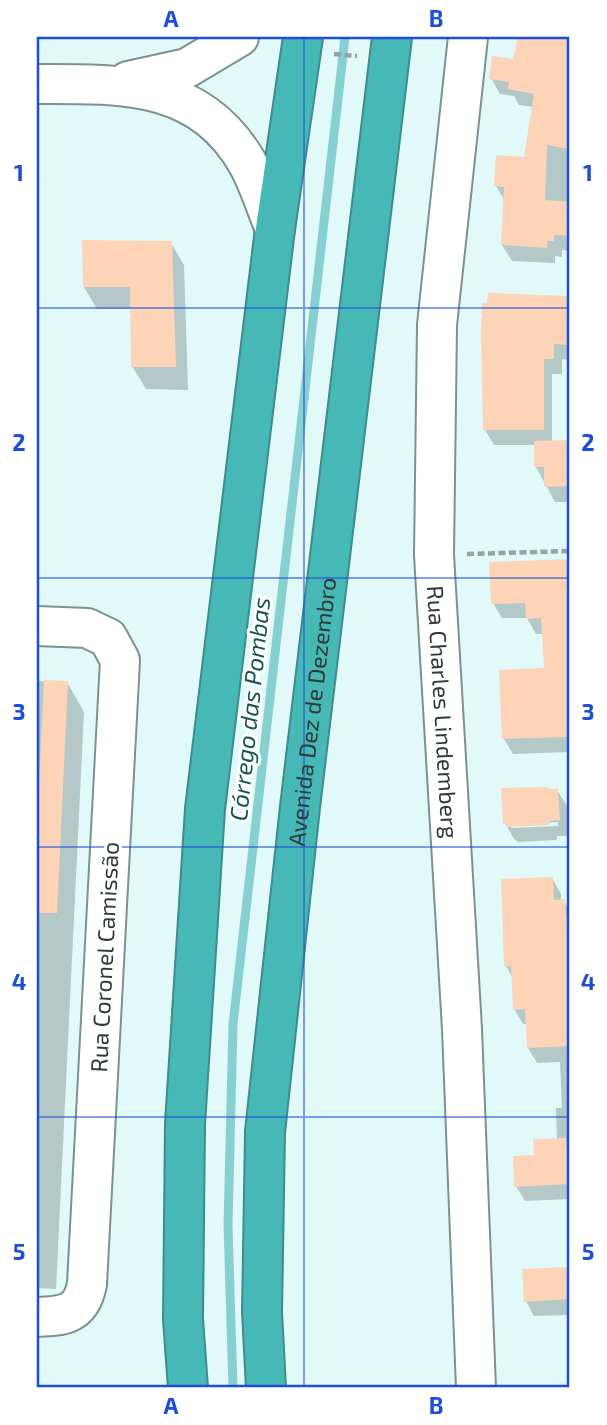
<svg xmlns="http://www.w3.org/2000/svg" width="607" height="1425" viewBox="0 0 607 1425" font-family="'Exo 2',sans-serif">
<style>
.shadow{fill:#0003;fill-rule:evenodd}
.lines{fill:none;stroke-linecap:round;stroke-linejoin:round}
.stream{stroke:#86d1cf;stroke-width:9}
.building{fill:#fdd4b8}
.minor-casing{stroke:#7b9291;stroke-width:42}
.highway-casing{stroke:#3e8c8b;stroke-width:42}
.path{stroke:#92a4a3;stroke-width:4.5;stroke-dasharray:7 3.5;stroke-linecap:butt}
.minor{stroke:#fff;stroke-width:38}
.highway{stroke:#46b8b6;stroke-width:38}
.grid{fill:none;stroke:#1d4ed8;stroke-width:2;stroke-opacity:0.55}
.labels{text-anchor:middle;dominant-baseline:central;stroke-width:6;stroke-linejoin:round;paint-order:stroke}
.street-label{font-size:23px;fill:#303a3a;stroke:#fff}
.water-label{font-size:24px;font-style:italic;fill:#155655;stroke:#fff}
.neatline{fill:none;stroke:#1d4ed8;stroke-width:2.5}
.grid-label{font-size:23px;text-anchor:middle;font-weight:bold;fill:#1d4ed8}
</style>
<rect width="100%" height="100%" fill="#e1faf9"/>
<path class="shadow" d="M518,37H570V251L562,250V257L555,256V263L512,261L502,245L505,201L496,186L526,159L534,107L519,105L514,96L500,94L491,78L514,61Z
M171,243L184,265L188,390L146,389L132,366V309H97L84,287Z
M489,295L570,298V360L562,359V374H552V442H570V502H555L536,467V445H494L485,430Z
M570,561V752L513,754L504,739L546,670L544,634H536L527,618H502L493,603L491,563Z
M37,681L67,682L84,712L56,1289L37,1288Z
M557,790L567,806L568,836H557V840L518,842L514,839L505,823L549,791ZM558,822V826L511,828V825Z
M552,878L561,894V901H564L570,912V1199L525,1201L516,1186L536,1157L557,1140L556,1108H562L560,1062L537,1063L528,1048L527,1024H523L514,1009L513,978L506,966Z
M570,1268V1315L534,1316L526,1301L524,1270Z"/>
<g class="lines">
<path class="stream" d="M233,1388L228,1225L233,1024L345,37"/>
</g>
<path class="building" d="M518,37H570V149L547,145L545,200L570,202V236L554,235V241H547V248L501,245L504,187L494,186L496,155L524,157L534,94L508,89L509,82L489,79L492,56L513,59Z
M82,240L172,241L176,367H131L130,287H83Z
M488,293L570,296V345L554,344V359H544V430H483L481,331L482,303H487Z
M570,440V486L544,487V467H534V441Z
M570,559V737L502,739L499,670L544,668L541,618L526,619L525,603L491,604L489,562Z
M44,680L68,681L57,913H37V826Z
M548,787L549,789H558L560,820L549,821V825L507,827V823L503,824L501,788Z
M553,877L554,900L565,899L566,919H570V1046L527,1048L525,1009L513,1010L511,966H504L501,879Z
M566,1138L568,1184L514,1187L513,1156L534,1155L533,1139Z
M570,1267V1299L524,1302L522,1269Z"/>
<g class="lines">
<defs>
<g id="minor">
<path id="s1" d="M468,37L437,325L434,555L462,1029L476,1388"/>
<path d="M128,81L187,68L239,37"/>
<path d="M37,84C122,84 200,80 248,164C259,184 266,208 275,229"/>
<path d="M37,626L87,628L108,638L120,660L87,1284C81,1315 64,1316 37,1317"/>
</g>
<g id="highway">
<path d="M188,1388L183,1319L185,1124L205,809L275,229L303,37"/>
<path id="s2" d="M266,1388L262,1312L265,1132L300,807L392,37"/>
</g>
</defs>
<use href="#minor" class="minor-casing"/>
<use href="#highway" class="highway-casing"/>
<path class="path" d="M334,54L357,56
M467,554L570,551"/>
<use href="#minor" class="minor"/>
<use href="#highway" class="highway"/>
</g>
<path class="grid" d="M304,37V1388M37,308H570M37,578H570M37,847H570M37,1117H570"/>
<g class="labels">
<g class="street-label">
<text stroke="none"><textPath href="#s2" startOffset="679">Avenida Dez de Dezembro</textPath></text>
<text stroke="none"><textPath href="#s1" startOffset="677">Rua Charles Lindemberg</textPath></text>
<text transform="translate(104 957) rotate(-87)">Rua Coronel Camissão</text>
</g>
<g class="water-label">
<text transform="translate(249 709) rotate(-84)">Córrego das Pombas</text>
</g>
</g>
<rect width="607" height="1425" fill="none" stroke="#ffffff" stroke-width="77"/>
<rect x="38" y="38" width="530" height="1348" class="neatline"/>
<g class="grid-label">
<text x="171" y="27">A</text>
<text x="436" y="27">B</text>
<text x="19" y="181">1</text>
<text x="588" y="181">1</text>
<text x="19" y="451">2</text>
<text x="588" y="451">2</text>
<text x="19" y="720">3</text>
<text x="588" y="720">3</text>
<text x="19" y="990">4</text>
<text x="588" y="990">4</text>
<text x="19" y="1260">5</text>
<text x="588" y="1260">5</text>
<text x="171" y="1414">A</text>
<text x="436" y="1414">B</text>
</g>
</svg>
